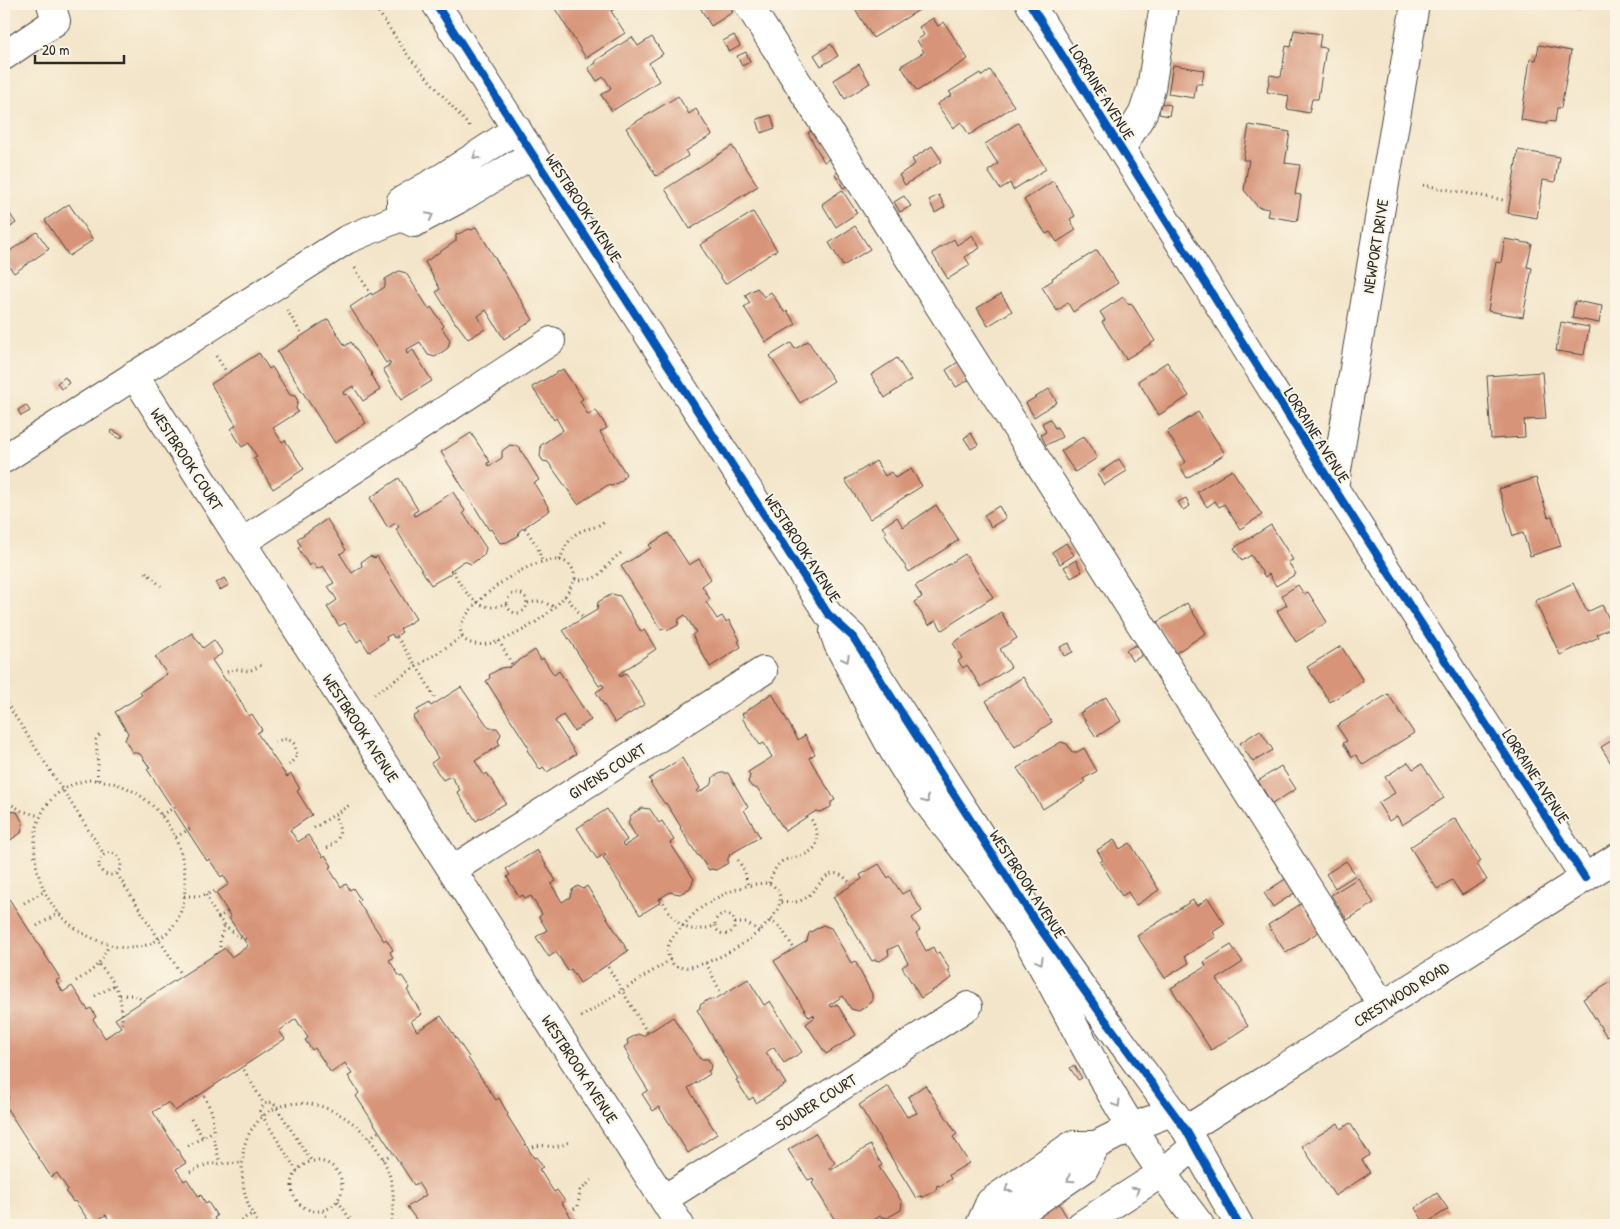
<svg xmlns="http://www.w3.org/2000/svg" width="1620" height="1229" viewBox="0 0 1620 1229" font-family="'Patrick Hand',sans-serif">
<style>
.building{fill:#d79478}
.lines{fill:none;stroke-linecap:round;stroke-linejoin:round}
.minor-casing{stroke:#494743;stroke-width:30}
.path{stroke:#494743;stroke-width:3;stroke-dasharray:1 4;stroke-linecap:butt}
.minor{stroke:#fff;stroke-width:28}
.cycleway-casing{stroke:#fcf5e5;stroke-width:11}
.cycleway{stroke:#0057b8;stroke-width:8}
.oneway{stroke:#a0a0a0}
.labels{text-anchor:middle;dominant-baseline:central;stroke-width:4;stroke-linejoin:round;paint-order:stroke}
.street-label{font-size:16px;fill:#2b2b2b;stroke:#fcf5e5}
</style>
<rect width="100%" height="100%" fill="#fcf5e5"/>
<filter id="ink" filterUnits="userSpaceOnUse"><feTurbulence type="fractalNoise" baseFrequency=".02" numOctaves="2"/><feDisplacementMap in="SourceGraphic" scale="10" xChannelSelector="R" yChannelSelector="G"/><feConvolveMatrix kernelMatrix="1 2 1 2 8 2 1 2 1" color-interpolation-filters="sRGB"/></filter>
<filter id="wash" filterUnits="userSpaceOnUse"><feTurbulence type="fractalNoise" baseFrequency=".0096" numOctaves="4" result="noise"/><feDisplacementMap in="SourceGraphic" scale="20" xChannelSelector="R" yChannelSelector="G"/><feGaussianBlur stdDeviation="1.12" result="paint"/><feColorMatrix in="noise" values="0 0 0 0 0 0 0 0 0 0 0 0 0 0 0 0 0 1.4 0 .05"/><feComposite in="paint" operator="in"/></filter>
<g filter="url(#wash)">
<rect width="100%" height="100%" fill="#f3e5c9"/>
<g id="blocks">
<path class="building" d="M552,4H623L611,11L625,33L586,58Z
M698,4H728L733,12L711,26Z
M852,4H929L873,38Z
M1557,4H1581L1580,9Z
M933,18L938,26L944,22L968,59L917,91L901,66L924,52L917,40L924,35L919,27Z
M1294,30L1321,34L1319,47L1326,48L1318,99H1312L1309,113L1287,109L1289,96L1267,92L1270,75L1281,77L1286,46L1291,47Z
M734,35L740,46L729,52L723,41Z
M632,37L638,46L652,37L663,54L649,63L659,81L612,111L601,95L611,88L604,77L597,81L588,68L596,63L595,61Z
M831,44L838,56L821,66L814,55Z
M1539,45L1571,51L1561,108H1557L1555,122L1547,121V124L1521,120L1530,59L1536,60Z
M746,52L750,62L742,66L737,56Z
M859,64L870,83L845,99L833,80Z
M1173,65L1204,70L1202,84H1196L1194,98L1168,94Z
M990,70L1014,106L969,135L961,122L953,128L937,104L952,95L949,92L980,73L982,76Z
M678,96L689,114L696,109L712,135L686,151L688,156L656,176L626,128Z
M1160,103L1171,105L1169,116L1159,114Z
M771,115L775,128L761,133L757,119Z
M1018,123L1046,169L1013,190L1010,183L1000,189L988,171L998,164L985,144Z
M1249,125L1290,132L1285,163L1300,165L1295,194L1301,195L1297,221L1267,216L1269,209L1258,207L1244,190L1249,160H1243Z
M816,128L833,157L824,162L808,133Z
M732,146L758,186L690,229L665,189Z
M932,146L942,161L905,185L899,175L915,164L912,159Z
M1518,150L1559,157L1555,182L1543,180L1537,218L1508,213Z
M843,169L851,184L843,188L835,174Z
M1053,181L1075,216L1070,219L1076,230L1057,242L1050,232L1046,234L1024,200Z
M842,190L857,213L836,227L822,204Z
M939,195L945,207L935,213L929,200Z
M904,196L911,206L900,212L894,202Z
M69,204L93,240L69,256L45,220Z
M4,205L16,223L4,232Z
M753,212L777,250L725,284L700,245Z
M855,226L870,249L843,266L829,243Z
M476,227L533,320L504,339L486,310L478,316L485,329L468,339L457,324H456L436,292L440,289L425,262L456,241V235L469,229L472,230Z
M37,232L49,249L14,273L4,259V255Z
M972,235L980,248L965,257L970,265L948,279L932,253L954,239L957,245Z
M1505,239L1532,244L1527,267L1532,268L1523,317L1488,311L1496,262L1501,263Z
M1097,250L1118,283L1073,312L1068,303L1057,311L1042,287L1053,280L1052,278Z
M399,271L406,273L429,309L431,307L444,326L442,328L450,340L448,348L435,357L428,355L420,342L406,350L407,354L413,350L432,381L401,400L383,369L391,364L389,361L386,363L350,307L371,293L372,295L385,287V279Z
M757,288L764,297L771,292L785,313L787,311L796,324L766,342L744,307L750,303L745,295Z
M1001,294L1012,311L988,326L977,308Z
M1123,297L1129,305L1131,303L1155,341L1126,359L1102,322L1105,320L1100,312Z
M1575,301L1602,306L1599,323L1572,318Z
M328,319L345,346L351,342L372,374L371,375L380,390L363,401L353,386L343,392L344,395L347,394L366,423L335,443L277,352Z
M1561,322L1589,327L1584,355L1556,351Z
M808,341L834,381L800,403L770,356L791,343L795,349Z
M259,353L269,369L272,367L290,395L295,396L298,401L296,408L298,412L273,428L282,442L285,440L304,469L273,489L254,458L257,457L249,443L242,447L231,429L236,425L211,384Z
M897,358L911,380L885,398L871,375Z
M958,362L969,380L956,387L946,370Z
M1167,362L1189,396L1159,415L1138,381Z
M563,369L583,399L580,401L588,415L596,410L607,428L600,432L626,474L622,480L612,486L608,485L578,504L548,462L543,461L540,456L541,448L540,446L563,430L556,418L554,420L532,387Z
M1542,372L1546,419L1524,420L1525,437L1491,439L1487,376Z
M65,377L69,383L61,389L57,383Z
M1049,389L1057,402L1034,417L1026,403Z
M26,405L30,411L21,416L18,410Z
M1198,412L1225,454L1187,478L1180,466L1186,462L1167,432Z
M1050,419L1055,428L1057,427L1062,437L1046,445L1041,435L1046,432L1042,423Z
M112,430L123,436L121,439L110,433Z
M471,433L490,462L487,463L489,466L502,458V451L510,445L519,447L539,480L534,483L550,510L519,531L518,536L507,542L500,543L491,529L489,530L441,452Z
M971,433L978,445L971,449L964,438Z
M1084,436L1097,458L1075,472L1061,451Z
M1119,459L1127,471L1104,485L1097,474Z
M876,461L885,476L891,472L895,478L911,469L922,486L870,519L845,480Z
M1232,470L1262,515L1240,529L1224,504L1219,507L1215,501L1207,507L1197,492Z
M399,478L418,510L413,513L415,516L453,492L465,511L463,513L486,548L484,555L471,564L464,561L450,571L452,573L431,585L396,529L399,527L396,523L388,528L370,498Z
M1536,478L1548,517L1552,516L1561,546L1530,556L1523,533L1513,536L1499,489Z
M1186,498L1190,506L1183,510L1178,502Z
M936,505L959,540L909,572L884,534L886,532L882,527L897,517L903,527Z
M999,506L1006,518L991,527L984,515Z
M327,519L346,550L340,554L352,573L362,566L361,562L370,556L375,558L377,556L416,619L400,629L402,632L394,638L392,634L386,637L387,640L369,652L361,639L357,642L345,623L339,626L327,607L337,600L328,586L334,583L323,566L317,569L313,563L309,566L298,548L301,546L297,539Z
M1271,525L1293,560L1288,562L1296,574L1276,586L1269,574L1265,577L1251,555L1242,561L1234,548Z
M668,533L689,565L699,559L711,579L702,586L710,599L706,602L717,619L722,616L726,622L729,620L740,640L738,641L741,647L710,667L692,635L696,632L685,615L679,619L678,625L669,630L664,629L661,630L621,566L651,548L649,545Z
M1066,543L1074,555L1060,564L1052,552Z
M965,554L993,597L942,630L936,620L929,625L914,602L922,597L915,586Z
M1076,560L1082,572L1071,578L1064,567Z
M224,578L229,585L220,590L216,583Z
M1573,583L1587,612L1602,605L1613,627L1597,634L1599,637L1560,655L1535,601Z
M1298,585L1304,594L1308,592L1327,622L1296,642L1277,611L1287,605L1282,595Z
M612,594L620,596L641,632L644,630L656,649L619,674L620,677L626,673L645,704L615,723L596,692L604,687L602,684L599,686L563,630L597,610L598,602Z
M1187,603L1206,633L1176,653L1156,623Z
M1001,612L1017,638L1000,649L1011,667L981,687L967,665L963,668L958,661L962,658L953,643Z
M192,633L203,648L214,640L223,653L212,660L226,681L228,680L249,716L252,714L262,730L257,733L287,777L291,774L300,789L297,791L312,815L290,830L298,842L308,835L323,857L325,855L332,866L329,868L341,887L346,884L350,890L353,888L360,899L357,900L384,941L386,939L393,950L390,952L393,958L389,960L400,977L402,976L410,988L407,990L422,1014L411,1021L417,1031L441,1016L469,1057L468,1058L496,1100L499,1098L508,1114L507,1115L534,1158L536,1157L543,1167L539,1169L554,1192L557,1190L565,1201L562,1203L576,1225H413L418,1222L407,1207L426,1195L418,1183L414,1185L356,1096L359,1093L348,1076L352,1074L345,1063L331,1073L315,1048L312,1050L305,1040L308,1038L296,1019L279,1031L285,1039L175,1111L169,1102L153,1112L186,1163L176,1169L184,1181L187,1179L199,1197L201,1195L206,1204L208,1202L217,1216L214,1218L218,1225H112L106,1215L91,1224L75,1201L73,1202L66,1192L68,1190L57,1173L51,1177L4,1104V1101L9,1098L4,1090V891L60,978L56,981L63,992L72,986L88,1010L91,1008L96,1017L93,1019L105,1038L121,1027L115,1019L225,948L231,957L248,946L229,918L231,917L216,893L229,884L223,875L221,877L209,859L207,861L147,769L150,768L140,754L132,752L125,740L128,733L115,712L142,695L140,692L167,674L155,657Z
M1069,643L1073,652L1064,656L1060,647Z
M1136,645L1142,656L1132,661L1126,650Z
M1341,646L1363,681L1330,702L1307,667Z
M535,650L541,660L543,658L554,675L559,671L591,720L574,731L563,715L555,721L576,754L547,772L543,767L540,770L527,750L529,748L486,681L490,678L489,675L501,668L507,667L508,668Z
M1023,677L1052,722L1015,747L986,701Z
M461,687L489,728H497L501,734L498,741L500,745L475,761L484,775L487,773L506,803L476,821L457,792L460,790L451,776L443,780L431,763L438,758L413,717L419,713L417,710L428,704L429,703L431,706Z
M772,693L798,740L805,735L815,754L809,758L835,800L831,802V807L820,812L816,811L785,831L758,789L752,787L748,782L750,776L748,772L772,757L764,743L760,745L742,718L744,717L742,714Z
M1388,694L1414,733L1363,765L1356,755L1352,757L1343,743L1347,741L1337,726Z
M1106,697L1121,721L1096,737L1080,713Z
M1260,730L1273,750L1253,762L1240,743Z
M1616,738V771L1601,747Z
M1061,742L1067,744L1072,752H1077L1084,748L1097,771L1083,779L1085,782L1043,809L1017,768Z
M682,758L700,788L697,791L698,793L712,784L713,777L721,773H728L748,807L744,810L760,837L729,855L730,856L728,858V863L716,870L711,869L709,870L699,856H698L680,828L681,827L666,803L665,804L650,783H652L649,779Z
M1408,762L1413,769L1422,764L1444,798L1402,825L1397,816L1389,821L1378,803L1395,793L1385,777Z
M1281,766L1296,789L1272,804L1258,781Z
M4,806L7,811L17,812L23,823L21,833L9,841L4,839Z
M642,808L650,809L659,823L662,821L674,840L670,843L694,879L690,888L680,894L670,892L659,899L661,902L640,915L603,857L606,855L605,853L597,859L577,828L607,809L627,840L622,844L624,846L637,838L628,823L631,815Z
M1455,818L1481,861L1477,864L1487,880L1462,895L1452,880L1437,889L1410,847Z
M1114,840L1120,849L1130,843L1159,890L1136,905L1128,892L1122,896L1100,862L1103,860L1097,850Z
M537,850L556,881L551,884L562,902L570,897L572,890L578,886L583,889L587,886L628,951L580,983L571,969L568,971L556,952L549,957L536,937L547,930L539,917L542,914L531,896L525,899L523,895L519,897L507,877L510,875L506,869Z
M1346,861L1356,875L1335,888L1326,874Z
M879,864L888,878L890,876L902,894L909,890L922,911L912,918L920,930L916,933L926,951L933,947L936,954L939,952L950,970L948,971L952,978L921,998L902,967L908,963L898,945L888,950L889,955L880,961L875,960L872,961L833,897L862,879L860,875Z
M1287,878L1296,892L1273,907L1264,893Z
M1358,878L1374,903L1347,920L1331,895Z
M1208,898L1225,924L1213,932L1216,937L1185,956L1189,963L1165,978L1137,936L1193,900L1197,906Z
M1302,903L1320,931L1286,953L1268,925Z
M823,925L831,928L851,963L855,961L872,994V1002L859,1011L851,1009L843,996L829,1005L831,1007L837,1004L856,1035L826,1054L806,1024L815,1017L813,1015L809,1017L774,961L807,941L809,933Z
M1231,945L1243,962L1217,979L1248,1026L1211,1050L1171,988L1206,966L1204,962Z
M748,979L764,1005L770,1001L802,1052L784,1063L774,1047L766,1052L786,1084L756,1103L753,1097L749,1100L736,1080L738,1079L697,1010L700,1008V1005L709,999L714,1000Z
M1616,979V1031L1607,1037L1583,999Z
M673,1017L700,1059H708L711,1065L710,1070L708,1071L710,1074L688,1088L717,1134L688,1153L659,1107L653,1111L642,1094L648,1090L628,1058L630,1057L624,1047L628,1044L627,1040L638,1034L643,1036Z
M1074,1065L1082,1078L1078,1080L1070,1068Z
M925,1085L957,1134L953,1137L969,1163L949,1175L951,1179L940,1186L937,1185L936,1190L923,1197L920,1196L916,1198L859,1105L888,1086L907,1117L917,1113L908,1097Z
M1338,1123L1341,1129L1350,1123L1370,1155L1362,1160L1370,1173L1335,1196L1302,1146Z
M815,1133L835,1163L830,1167L831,1170L870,1145L882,1165L879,1167L902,1202L901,1210L887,1218L880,1216L866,1225H838L812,1183L814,1181L813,1178L808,1180L788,1150Z
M1437,1193L1448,1209L1425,1224L1415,1208Z
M1058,1202L1068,1219L1058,1225H1030L1027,1220Z"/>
</g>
</g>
<g filter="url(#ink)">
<use href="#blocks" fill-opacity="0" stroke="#494743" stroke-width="1"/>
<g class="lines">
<defs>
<path id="minor" d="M436,4L828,614L853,637L1039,927L1098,1010L1186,1130L1239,1225
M748,4L1382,1005
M1030,4L1334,488L1585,878
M4,56L56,21L51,4
M1121,149L1143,113L1151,89L1164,4
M401,217V201L443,177L517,129
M134,375L680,1225
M4,459L346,240L401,217L414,223L457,200L533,154
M1334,488L1415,4
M241,543L551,341
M834,632L838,644C864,693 887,746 920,792C951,836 989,876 1017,922C1049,974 1074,1029 1104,1081C1133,1132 1165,1179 1200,1225
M452,870L763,671
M1186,1130L1616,858
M664,1199L968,1006
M980,1225L990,1202L1049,1161L1072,1145H1096
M992,1225L1003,1224L1084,1169L1096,1145L1132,1127L1172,1112
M1081,1225L1162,1173L1195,1146"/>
</defs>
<use href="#minor" class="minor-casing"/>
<path class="path" d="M373,4L409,57L470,127
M1423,185L1503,200
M355,268L369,291
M287,310L301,333
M216,356L226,371
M525,528L538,548L542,562
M560,560C564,549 569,537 581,531C591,527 599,528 606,519
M453,571C460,585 473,607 492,607C497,607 502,605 507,603
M146,572L161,586
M575,579C603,585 604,562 623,552
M507 603a10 10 0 1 1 20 0a10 10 0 1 1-20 0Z
M565,596L583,617
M528,603L541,601L554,607
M397,637L421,673L436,700
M499,641L512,664
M227,672L235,669L249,671L262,665
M374,694L462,637C481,659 532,627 549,612C560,603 569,592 575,579C572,527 469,594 460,628L462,637
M4,699L104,854
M275,742C283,738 290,738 295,745L297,756L289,765
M89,780C145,779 187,832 185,886C185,905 179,924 163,936C145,950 123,951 102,942C85,936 68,925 56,910C23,867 24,791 89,780Z
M97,780L98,765L96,740L101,733
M4,800L22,811L40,816
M161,815L177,806
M314,828L351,804
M176,837L191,828
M327,848C343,839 342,830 334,815
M99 864a11 11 0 1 1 22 0a11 11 0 1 1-22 0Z
M738,860L745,872L748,886
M117,874L180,972
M769,883C772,875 775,867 781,862C787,858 794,858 800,856C822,850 820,835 811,819
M206,895C215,916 226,931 247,940
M184,896H200L217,891
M661,898C675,923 684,936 714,926
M781,902C789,903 797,903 804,899C820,890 828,857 851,884
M24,903L45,891
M715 924a10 10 0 1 1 20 0a10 10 0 1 1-20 0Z
M218,918L230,910
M770,920L781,928L793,947
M735,923H746L760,931
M37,926L59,913
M220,947V939L224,926
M706,963L721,993
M99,965C117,983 123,998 122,1024
M608,967L647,1032
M76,981C94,970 100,965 109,945
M120,995H134L141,999
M95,996L115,985
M581,1017L670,960C672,963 674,966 678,967C709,974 814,908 769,883C746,883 720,894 701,908C694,913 688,920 682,927C673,936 663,947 670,960
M244,1070L264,1104
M204,1096L212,1112L214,1139L220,1163
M191,1119L203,1137
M369,1138L378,1132
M188,1146L213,1131
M533,1147C547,1142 550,1152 569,1142
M383,1159L392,1154
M292 1186a25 25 0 1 1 50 0a25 25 0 1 1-50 0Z
M297,1171L263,1117L260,1111L264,1104L272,1102L275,1105L312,1162
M190,1172L208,1164L242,1163
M338,1201L354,1225
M574,1209L578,1206L580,1191L593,1179
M323,1211L332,1225
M232,1225L252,1214
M259,1225C245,1204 240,1181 243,1156C244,1141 249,1131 260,1119C276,1103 298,1100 320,1106C369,1121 405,1174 390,1225"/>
<use href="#minor" class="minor"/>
<defs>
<path id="cycleway" d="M436,4L828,614L853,637L1039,927L1098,1010L1186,1130L1239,1225
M1030,4L1334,488L1585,878"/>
</defs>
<use href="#cycleway" class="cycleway-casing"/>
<use href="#cycleway" class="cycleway"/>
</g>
<defs><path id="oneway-chevron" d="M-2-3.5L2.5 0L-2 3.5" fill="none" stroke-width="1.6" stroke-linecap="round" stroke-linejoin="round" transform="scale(1.25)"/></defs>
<g class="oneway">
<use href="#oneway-chevron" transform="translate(476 156) rotate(146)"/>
<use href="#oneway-chevron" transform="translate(430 216) rotate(-27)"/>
<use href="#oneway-chevron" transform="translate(846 659) rotate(62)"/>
<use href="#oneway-chevron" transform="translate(926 800) rotate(54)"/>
<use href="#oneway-chevron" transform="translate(1040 961) rotate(61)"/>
<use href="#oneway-chevron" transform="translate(1117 1104) rotate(59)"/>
<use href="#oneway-chevron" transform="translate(1070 1179) rotate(146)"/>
<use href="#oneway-chevron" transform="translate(1008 1189) rotate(145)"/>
<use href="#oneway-chevron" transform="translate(1136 1190) rotate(-33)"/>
</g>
</g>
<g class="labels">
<g class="street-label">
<text transform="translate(1102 92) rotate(58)">LORRAINE AVENUE</text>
<text transform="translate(584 208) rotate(57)">WESTBROOK AVENUE</text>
<text transform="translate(1375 246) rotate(-81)">NEWPORT DRIVE</text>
<text transform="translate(1317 435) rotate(58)">LORRAINE AVENUE</text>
<text transform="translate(187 459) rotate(57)">WESTBROOK COURT</text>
<text transform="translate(803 548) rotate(57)">WESTBROOK AVENUE</text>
<text transform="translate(361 728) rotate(57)">WESTBROOK AVENUE</text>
<text transform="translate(607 771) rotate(-33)">GIVENS COURT</text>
<text transform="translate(1536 776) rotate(57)">LORRAINE AVENUE</text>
<text transform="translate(1028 884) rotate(57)">WESTBROOK AVENUE</text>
<text transform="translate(1401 994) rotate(-32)">CRESTWOOD ROAD</text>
<text transform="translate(580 1069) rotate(57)">WESTBROOK AVENUE</text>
<text transform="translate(816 1102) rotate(-32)">SOUDER COURT</text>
</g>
</g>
<rect width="1620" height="1229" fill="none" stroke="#fcf5e5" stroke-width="20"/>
<path d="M35 55v8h89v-8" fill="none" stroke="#2b2b2b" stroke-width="2.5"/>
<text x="42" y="55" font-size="15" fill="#2b2b2b" stroke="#fcf5e5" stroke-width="4" paint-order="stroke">20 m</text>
</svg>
